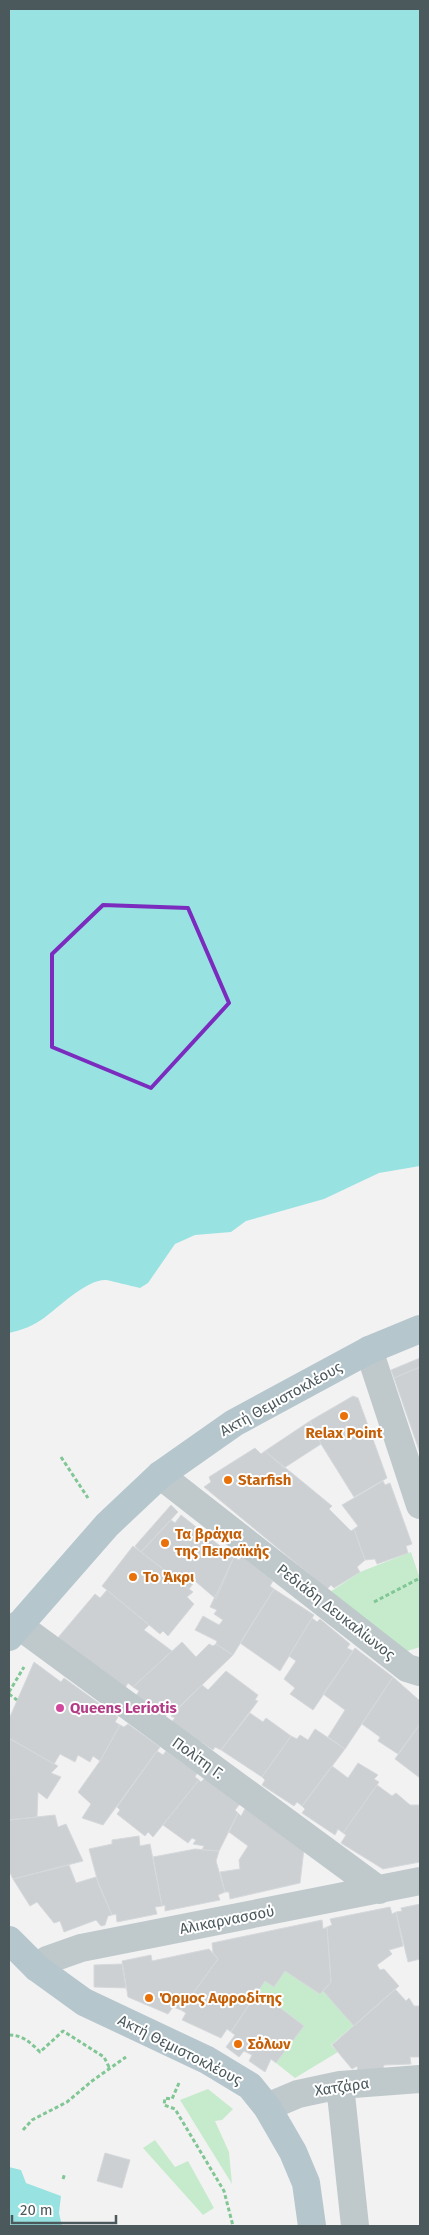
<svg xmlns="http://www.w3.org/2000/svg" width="429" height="2235" viewBox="0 0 429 2235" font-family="'Fira Sans',sans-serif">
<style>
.green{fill:#c6ebcc}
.water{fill:#98e3e2}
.building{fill:#ccd0d2;stroke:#d6d9dc}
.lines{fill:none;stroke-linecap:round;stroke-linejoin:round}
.path{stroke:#81c695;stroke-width:3;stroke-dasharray:4 2.5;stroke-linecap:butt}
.minor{stroke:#bfc9cc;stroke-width:28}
.major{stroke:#b5c6cd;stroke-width:28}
.marked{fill:none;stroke:#7b2cbf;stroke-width:4;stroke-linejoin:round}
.food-dot{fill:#e8710a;stroke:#fff;stroke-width:2}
.hotel-dot{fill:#d1479c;stroke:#fff;stroke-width:2}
.labels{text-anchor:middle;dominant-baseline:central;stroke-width:4;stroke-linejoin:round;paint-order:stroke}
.street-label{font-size:15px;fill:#4b595d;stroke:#fff}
.food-label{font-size:15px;font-weight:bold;fill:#c56008;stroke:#fff;text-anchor:start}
.hotel-label{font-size:15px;font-weight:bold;fill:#b23c85;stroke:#fff;text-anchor:start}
</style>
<rect width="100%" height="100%" fill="#f3f2f2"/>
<path class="green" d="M411,1552L420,1579V1647L404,1652L330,1592L360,1572Z
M285,1971L320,1994L323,1991L354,2025L331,2045L338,2052L295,2078L276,2063L304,2026L258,1991L265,1981L274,1987Z
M208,2089L233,2109L222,2120L215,2121L229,2152L232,2184L180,2100Z
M155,2140L175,2167L188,2161L214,2208L203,2215L143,2148Z"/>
<path class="water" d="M9,9H420V1166L379,1173L324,1199L246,1221L231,1232L195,1235L175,1244L148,1283L140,1288C130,1286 113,1281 106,1280C87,1279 59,1307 44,1318C33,1326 22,1330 9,1333Z
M9,2167L21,2170L26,2183L61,2196L59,2213L62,2226H9Z"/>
<path class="building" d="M420,1358V1367L394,1378L391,1370Z
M420,1367V1453L394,1378Z
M353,1396L358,1398L387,1478L354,1497L321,1444L310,1421Z
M310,1421L321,1444L284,1468L265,1451Z
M255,1448L261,1454L265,1451L332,1506L329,1509L351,1531L354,1529L365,1560L357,1567L360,1572L334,1588L331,1585L327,1589L204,1487L211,1482L209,1477Z
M383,1481L385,1485L390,1483L412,1544L406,1546L408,1553L377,1564L375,1559L365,1560L354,1529L358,1526L342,1505Z
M171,1505L178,1512L141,1552L135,1546Z
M181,1515L234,1557L216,1599L195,1581L189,1589L141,1552L171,1520L175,1523Z
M133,1546L193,1592L187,1597L194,1604L168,1636L163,1631L160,1634L102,1586Z
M242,1556L273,1581L270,1586L274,1589L233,1655L216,1644L217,1641L195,1630L203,1616L219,1625L223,1620L214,1614L217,1610L210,1607L234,1557L239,1560Z
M274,1589L314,1615L280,1671L240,1643Z
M107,1590L149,1625L144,1630L172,1651L133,1687L128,1683L124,1690L56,1640L95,1594L100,1598Z
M312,1618L317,1622L320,1619L350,1644L347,1648L353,1651L313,1710L290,1694L295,1688L284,1679L296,1661L289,1656Z
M182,1642L196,1657L209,1644L213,1646L216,1644L233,1655L177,1709L173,1707L164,1718L135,1697L139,1691L133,1687Z
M355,1648L393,1677L345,1749L328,1737L345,1710L323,1694Z
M34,1662L61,1682L64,1678L118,1717L115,1722L120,1725L100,1761L93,1756L90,1762L78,1755L75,1762L60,1754L54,1764L9,1738V1719Z
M226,1671L258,1695L255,1700L258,1701L221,1750L215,1747L213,1750L201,1742L199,1745L170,1724L175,1718L171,1716L202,1685L208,1690Z
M393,1677L420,1701V1724L398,1754L378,1741L380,1737L362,1724Z
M250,1713L263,1722L266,1718L291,1736L262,1777L221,1750Z
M128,1724L160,1747L103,1825L82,1818L91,1804L78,1792L100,1761L120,1725L124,1727Z
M420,1724V1778L395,1759Z
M315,1729L345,1749L302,1806L297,1802L294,1806L262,1785L265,1780L262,1777L291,1736L297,1739L300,1735L308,1740Z
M10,1739L58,1766L51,1773L61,1777L47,1799L38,1792L37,1817L9,1820Z
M157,1751L163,1755L166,1751L197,1773L195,1777L199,1780L153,1837L148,1832L145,1836L117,1814L120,1810L117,1807Z
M358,1763L378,1775L374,1779L379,1782L343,1833L338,1829L335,1835L302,1813L305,1809L302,1806L332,1766L348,1778Z
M205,1778L240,1804L235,1810L238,1813L219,1851L202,1850L204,1846L193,1844L196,1840L192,1838L188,1843L163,1825L199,1780L201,1782Z
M377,1785L392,1796L396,1793L410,1805H419L420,1862L383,1869L341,1843L346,1835L343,1833Z
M246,1807L304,1849L300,1883L230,1899L229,1892H225L220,1872L240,1869L239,1860L248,1846L229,1832L238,1813L241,1816Z
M55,1815L58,1827L66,1824L83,1861L13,1879L9,1871V1820Z
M139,1836L140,1846L150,1844L162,1906L155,1907L157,1914L117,1922L116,1914L112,1915L99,1886L89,1849L112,1844V1840Z
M195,1849L219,1851L216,1861L225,1892L218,1895L220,1900L165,1911V1905L162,1906L153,1857Z
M69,1865L76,1883L96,1877L112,1915L108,1916L105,1925L101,1926L96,1920L64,1932L60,1921L54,1923L37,1902L30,1906L13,1879Z
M420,1904V1959L408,1962L396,1912L402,1911L401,1908Z
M390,1907L392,1914L396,1912L403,1946L389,1950L392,1954L377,1965L380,1970L384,1969L399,1986L354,2026L323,1991L331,1982L327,1927L332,1925L330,1919Z
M322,1920L323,1929L327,1927L331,1982L320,1994L285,1971L274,1987L265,1981L231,2032L227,2029L221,2038L182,2020L186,2013L181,2010L218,1959L213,1953L212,1943Z
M209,1949L218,1959L181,2010L173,2007L168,2014L128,1997L122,1961L151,1955L152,1961Z
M122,1964L126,1988L94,1987V1965Z
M395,1989L406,2001L409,1998L414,2006H420V2057H410L411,2064L384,2065L383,2070L358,2071L357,2066L352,2069L332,2045Z
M258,1991L304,2026L276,2063L271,2059L265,2072L249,2061L252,2055L244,2051L239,2057L226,2047L235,2035L231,2032Z
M105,2153L130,2160L122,2188L97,2181Z"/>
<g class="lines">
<path class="path" d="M61,1457L88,1498
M374,1602L420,1578
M9,1692L24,1667
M9,1694L17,1700
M9,2035C23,2035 31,2043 40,2052L63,2031L104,2057L110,2069
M179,2083L172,2099L165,2098L164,2105L175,2109L224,2191L233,2226
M23,2130L32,2120L67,2102L92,2081L126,2057
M63,2179L65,2173"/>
<path class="minor" d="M369,1350L420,1505
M160,1475L407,1668L420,1672
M18,1625L379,1890
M37,1968L47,1960L81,1948L420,1881
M340,2085L355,2226
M267,2107L298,2094L340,2085L420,2079"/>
<path class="major" d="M9,1637L107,1525L160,1475L234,1423L369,1350L420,1329
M9,1940L37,1968L84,2002L207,2060L250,2086L267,2107L293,2152L306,2183L312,2226"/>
</g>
<path class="marked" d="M103,905L188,908L229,1003L151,1088L52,1047V954Z"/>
<g class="food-dot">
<circle cx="344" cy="1416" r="5"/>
<circle cx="228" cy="1480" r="5"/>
<circle cx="165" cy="1543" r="5"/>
<circle cx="133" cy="1577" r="5"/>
<circle cx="149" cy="1998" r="5"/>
<circle cx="238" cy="2044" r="5"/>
</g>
<circle class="hotel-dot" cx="60" cy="1708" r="5"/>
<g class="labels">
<g class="street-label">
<text transform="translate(281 1399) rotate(-29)">Ακτή Θεμιστοκλέους</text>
<text transform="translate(336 1612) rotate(38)">Ρεδιάδη Δευκαλίωνος</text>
<text transform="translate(198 1758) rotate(36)">Πολίτη Γ.</text>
<text transform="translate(227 1920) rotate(-11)">Αλικαρνασσού</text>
<text transform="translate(180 2050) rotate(27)">Ακτή Θεμιστοκλέους</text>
<text transform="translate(342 2087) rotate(-8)">Χατζάρα</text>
</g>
<g class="food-label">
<text x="344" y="1433" text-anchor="middle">Relax Point</text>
<text x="238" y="1480">Starfish</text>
<text x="175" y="1534">Τα βράχια<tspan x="175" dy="17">της Πειραϊκής</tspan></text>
<text x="143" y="1577">Το Άκρι</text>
<text x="159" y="1998">Όρμος Αφροδίτης</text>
<text x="248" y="2044">Σόλων</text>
</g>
<g class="hotel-label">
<text x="70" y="1708">Queens Leriotis</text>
</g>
</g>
<rect width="429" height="2235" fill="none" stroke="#4b595d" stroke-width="20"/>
<path d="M12 2215v8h104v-8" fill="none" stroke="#4b595d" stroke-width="2.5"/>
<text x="20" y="2215" font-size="15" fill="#4b595d" stroke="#ffffff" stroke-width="4" paint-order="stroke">20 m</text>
</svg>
